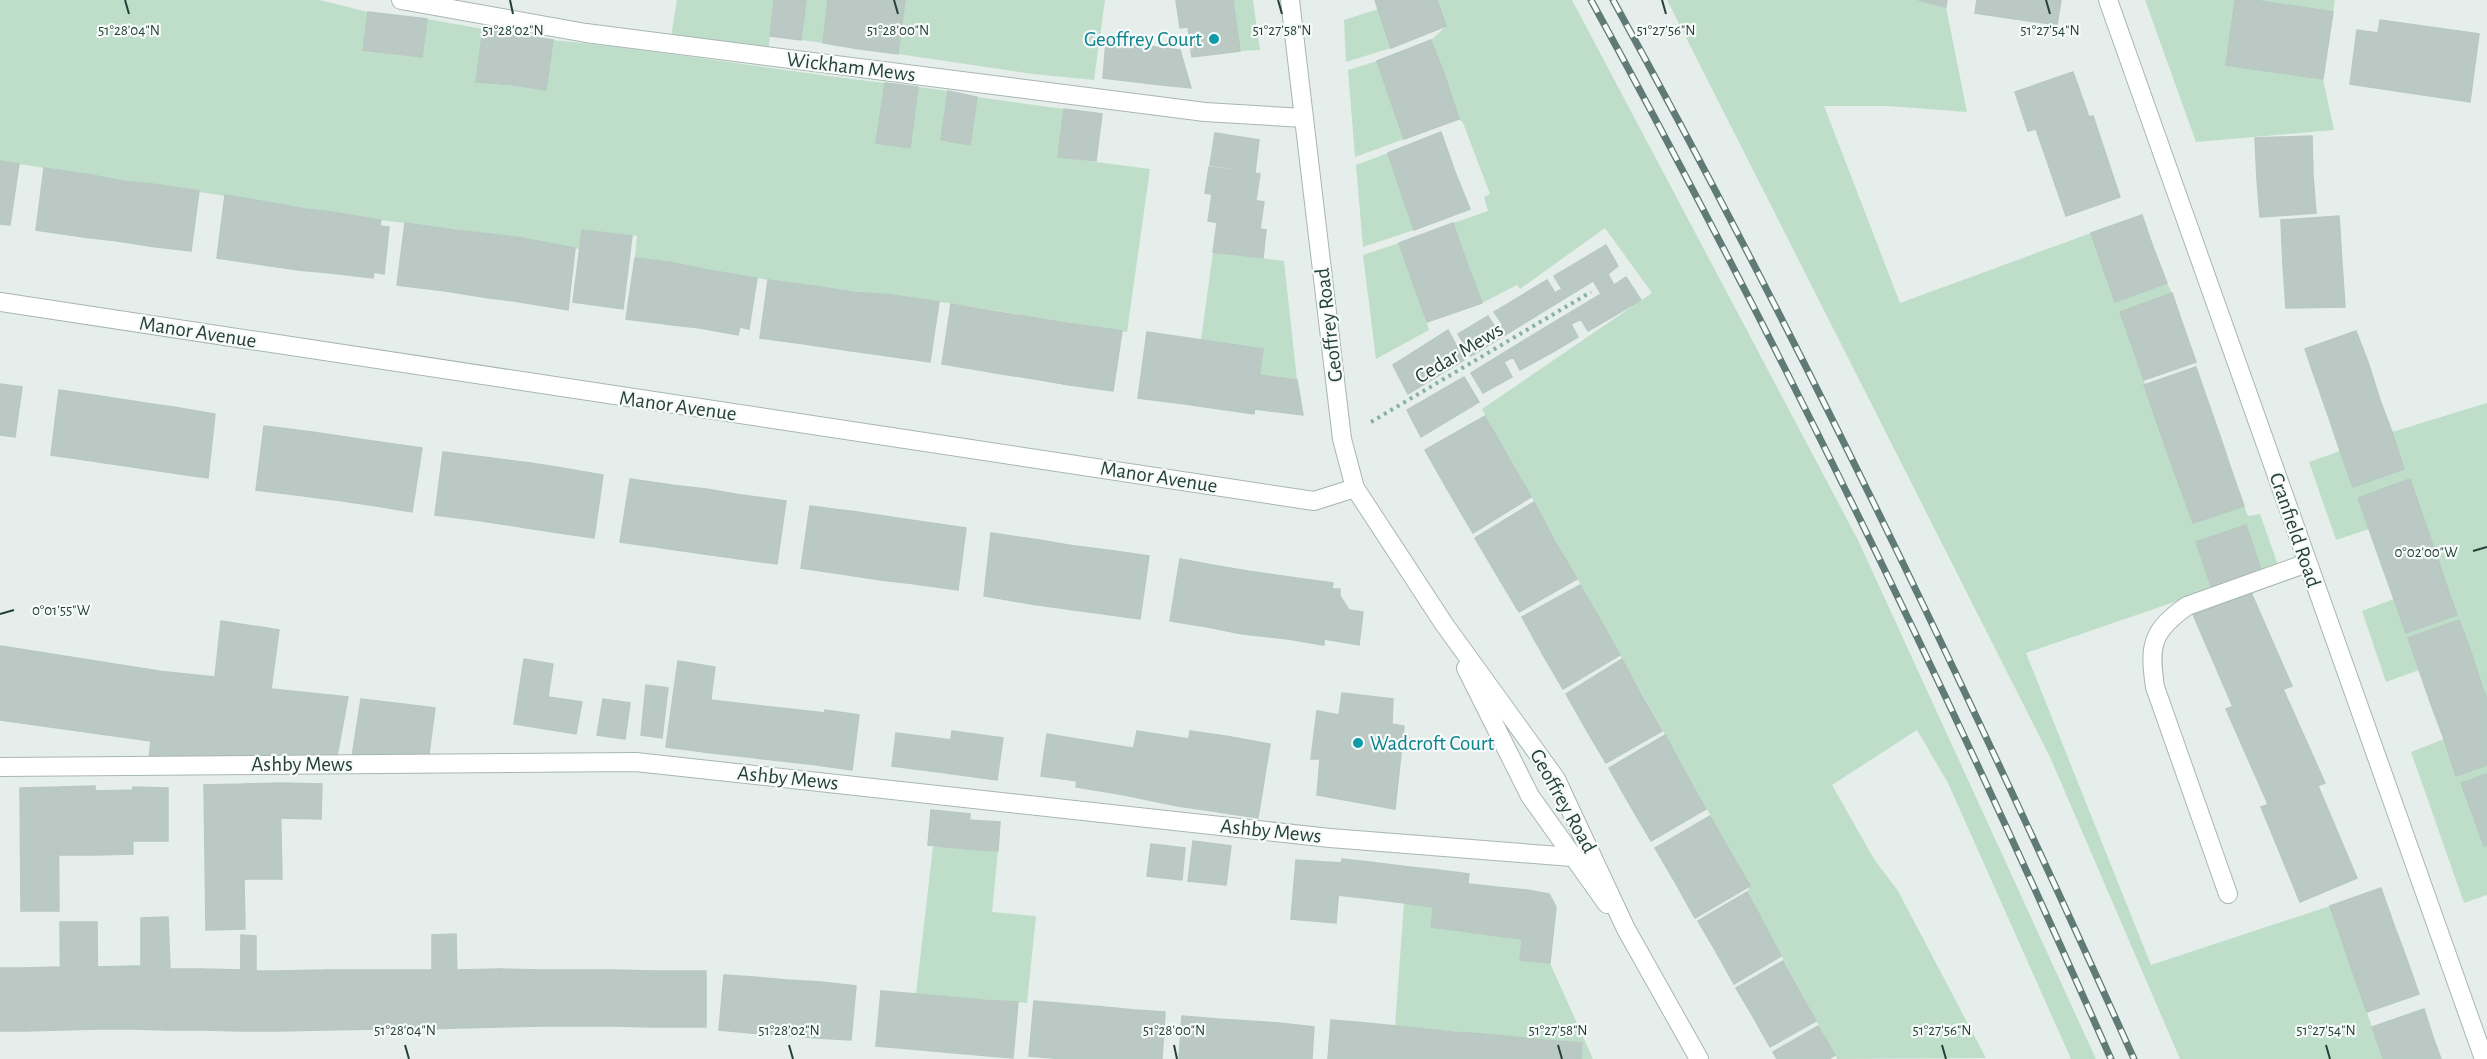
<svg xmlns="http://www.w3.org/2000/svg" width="2487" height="1059" viewBox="0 0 2487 1059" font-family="'Alegreya Sans',sans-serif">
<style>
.green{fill:#bfdec9}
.building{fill:#bbc9c4;stroke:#b8c8c2;stroke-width:1.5}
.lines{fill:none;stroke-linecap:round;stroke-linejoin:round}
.lane-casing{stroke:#a8b6b2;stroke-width:20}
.street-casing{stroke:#a8b6b2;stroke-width:20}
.path{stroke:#87b1a6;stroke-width:4;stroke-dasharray:3 4.5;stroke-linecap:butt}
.lane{stroke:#fff;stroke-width:18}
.street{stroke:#fff;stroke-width:18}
.rail-casing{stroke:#607b75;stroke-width:7}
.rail{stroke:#f6faf9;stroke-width:4.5;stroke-dasharray:14;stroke-linecap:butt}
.ticks{fill:none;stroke:#25403a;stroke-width:2}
.culture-dot{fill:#0f9aa8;stroke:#f6faf9;stroke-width:2}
.labels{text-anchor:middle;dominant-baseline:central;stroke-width:4.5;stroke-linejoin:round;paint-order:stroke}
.culture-label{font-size:21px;fill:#0d838f;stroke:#f6faf9;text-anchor:end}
.street-label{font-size:21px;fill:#25403a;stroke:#f6faf9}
.ticks-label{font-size:15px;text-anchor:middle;fill:#25403a;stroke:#f6faf9;stroke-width:4.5;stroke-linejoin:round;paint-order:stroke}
</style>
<rect width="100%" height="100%" fill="#e6eeeb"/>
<path class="green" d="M0,0H320L368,12L363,50L422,57L427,19L483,29L477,82L546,90L553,40C664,51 774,70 885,83L876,143L910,148L918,87L948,91L941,141L970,144L977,97L1064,109L1058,157L1150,169L1127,332L948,303L768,280L635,258L637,236L582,230L579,249L522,238L381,220L0,161Z
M677,0H774L768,52L671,36Z
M806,0H828L823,43L801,40Z
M905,0H1105L1094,80L1033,74L898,54Z
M1233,0H1253L1260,50L1240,51Z
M1437,0H1572L1858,540L2096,1059H2071L1948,783L1917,730L1832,785L1874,859L1898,891L1986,1058L1837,1059L1747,892L1750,886L1482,409L1652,293L1605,228L1520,289L1517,285L1482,303L1453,223L1488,211L1484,197L1490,194L1463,123L1459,119L1431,40L1446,26Z
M1667,0H1918L1946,7L1967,112L1888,106H1824L1900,303L2091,233L2115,301L2167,283L2172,293L2120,312L2193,523L2244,506L2248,516L2260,514L2278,565L2261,570L2246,525L2196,542L2212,589L2026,653L2151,965L2330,906L2383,1059H2180L2050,757Z
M2145,0H2235L2226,65L2323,79L2334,130L2196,142Z
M2254,0H2335L2333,12Z
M1378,9L1391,48L1346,62L1344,20Z
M1377,61L1404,139L1355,157L1348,70Z
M1388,153L1414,230L1363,247L1356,165Z
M1399,243L1429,330L1376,359L1363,255Z
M1213,252L1284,261L1297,380L1259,375L1263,349L1201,340Z
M2487,403V699L2459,620L2408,638L2419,670L2386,682L2362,611L2394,599L2406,633L2457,615L2410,480L2358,498L2369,529L2336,540L2309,462L2340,451L2354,487L2404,469L2392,432Z
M2444,739L2456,776L2487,765V774L2462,783L2487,845V895L2464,903L2411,752Z
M933,846L998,851L992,912L1036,916L1027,1003L916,994Z
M1404,903L1433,907L1431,927L1522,939L1520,960L1550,963L1593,1059H1581L1582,1043L1395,1026Z"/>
<path class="building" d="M774,0H806L801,40L770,36Z
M828,0H860L853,48L823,43Z
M860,0H905L898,54L853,48Z
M1176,0H1233L1240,51L1192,57L1188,27L1180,28Z
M1375,0H1401L1378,9Z
M1401,0H1437L1446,26L1391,48L1378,9Z
M1918,0H1947L1946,7Z
M1977,0H2061L2057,25L1975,13Z
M2235,0H2254L2333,12L2323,79L2226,65Z
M368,12L427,19L422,57L363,50Z
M2380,20L2479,34L2470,102L2350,84L2357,30L2378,33Z
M483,29L518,35L512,85L476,82Z
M518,35L553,40L546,90L512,85Z
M1431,40L1446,79L1390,99L1377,61Z
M1106,41L1148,46L1144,83L1103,78Z
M1148,46L1180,50L1191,88L1144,83Z
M2073,72L2089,117L2093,116L2120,197L2066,216L2036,129L2028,131L2015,92Z
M1446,79L1459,119L1404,139L1390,99Z
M885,83L918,87L910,148L876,143Z
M948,91L977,97L970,145L941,140Z
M1064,109L1102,114L1096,161L1058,157Z
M1441,132L1455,172L1401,192L1388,153Z
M1215,133L1259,140L1255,172L1210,165Z
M2312,136L2313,175L2257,180L2255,138Z
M0,161L19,164L10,225L0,224Z
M1209,167L1260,174L1256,200L1205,193Z
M44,168L91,175L83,237L36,230Z
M1455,172L1470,209L1414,230L1401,192Z
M91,175L124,181L118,241L83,237Z
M2313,175L2316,213L2260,217L2257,180Z
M124,181L160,185L149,246L118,241Z
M160,185L199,191L191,251L149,246Z
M1212,194L1264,202L1260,229L1208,221Z
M225,195L272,203L264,265L217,258Z
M272,203L307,209L298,270L264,265Z
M307,209L338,213L331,273L298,270Z
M338,213L381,220L380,226L389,227L384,274L374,272L373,278L331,273Z
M2142,215L2153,247L2102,265L2091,233Z
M2339,216L2342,263L2283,265L2281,220Z
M405,223L454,230L445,291L397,285Z
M1217,223L1266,230L1263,258L1213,252Z
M1453,223L1467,263L1413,283L1399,243Z
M454,230L490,234L482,297L445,291Z
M582,230L632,236L623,309L573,302Z
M490,234L522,238L513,301L482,297Z
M522,238L575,248L568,310L513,301Z
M1606,245L1618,266L1608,274L1614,285L1626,277L1641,300L1614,316L1581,260Z
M2153,247L2167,283L2115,302L2102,265Z
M635,258L674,263L665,324L626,319Z
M1581,260L1593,281L1536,316L1524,294L1547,280L1555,293L1562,289L1554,276Z
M674,263L708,270L699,328L665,324Z
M1467,263L1482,303L1427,322L1413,283Z
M2342,263L2345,307L2286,308L2283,265Z
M708,270L757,278L749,329L740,327L738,335L699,328Z
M768,280L820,287L811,345L760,338Z
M820,287L854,292L845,350L811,345Z
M854,292L891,295L881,355L845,350Z
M2172,293L2183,325L2131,343L2120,312Z
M1524,294L1536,316L1471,356L1458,334L1488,316L1496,329L1503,325L1494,312Z
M1601,294L1614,316L1588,331L1581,319L1571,324L1578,337L1553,352L1541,330Z
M891,295L939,302L930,362L881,355Z
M951,304L998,312L990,372L942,364Z
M998,312L1036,318L1028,378L990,372Z
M1036,318L1074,324L1063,384L1028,378Z
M1074,324L1122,331L1113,391L1063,384Z
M2183,325L2196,362L2144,380L2131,343Z
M1448,330L1464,360L1408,394L1393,365Z
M1541,330L1553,352L1520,370L1513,357L1504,362L1512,377L1483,393L1471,373Z
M2356,331L2368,362L2316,381L2305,349Z
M1147,332L1201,340L1192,405L1138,398Z
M1201,340L1263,349L1254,414L1192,405Z
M2368,362L2380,400L2329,418L2316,381Z
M2196,367L2207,399L2155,417L2144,385Z
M1259,375L1297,380L1303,415L1255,409Z
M1464,377L1479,402L1421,437L1407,410Z
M0,384L22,387L15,437L0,435Z
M59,390L106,397L99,462L51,455Z
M106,397L145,403L139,468L99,462Z
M2207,399L2220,436L2168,454L2155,417Z
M2380,400L2392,432L2340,451L2329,418Z
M145,403L179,408L173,473L139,468Z
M179,408L215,414L208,478L173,473Z
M1485,416L1509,458L1450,494L1425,450Z
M264,426L312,432L304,496L256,490Z
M312,432L352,438L343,501L304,496Z
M2392,432L2404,469L2353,487L2340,451Z
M2220,436L2231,469L2180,487L2168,454Z
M352,438L386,443L376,506L343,501Z
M386,443L422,448L412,512L376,506Z
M443,452L491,458L482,521L435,515Z
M491,458L530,463L521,527L482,521Z
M1509,458L1531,497L1473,533L1450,494Z
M530,463L562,468L553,532L521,527Z
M562,468L603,475L594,538L553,532Z
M2231,469L2244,506L2193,523L2180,487Z
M630,479L671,485L663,548L620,542Z
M2410,479L2421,511L2369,529L2358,498Z
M671,485L706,489L697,553L663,548Z
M706,489L742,495L733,558L697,553Z
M742,495L786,501L777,564L733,558Z
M1534,502L1555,541L1498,577L1475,538Z
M810,506L857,512L848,575L801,568Z
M2421,511L2434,548L2382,566L2369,529Z
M857,512L890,517L881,580L848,575Z
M890,517L924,522L915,584L881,580Z
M924,522L966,528L958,590L915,584Z
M2246,525L2261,570L2212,589L2196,542Z
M991,533L1039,540L1031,604L984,596Z
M1039,540L1075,546L1067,609L1031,604Z
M1555,541L1577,579L1519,612L1498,577Z
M1075,546L1114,551L1104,614L1067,609Z
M2434,548L2445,581L2394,599L2382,566Z
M1114,551L1149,556L1140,619L1104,614Z
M1180,559L1218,566L1207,627L1170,621Z
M1218,566L1254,572L1243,634L1207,627Z
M1254,572L1296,578L1287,639L1243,634Z
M1296,578L1333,583L1332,589H1340V596L1349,610L1363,612L1359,645L1324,639V645L1287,639Z
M2445,581L2457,615L2406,633L2394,599Z
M1580,585L1601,621L1543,655L1522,617Z
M2250,590L2292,686L2233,707L2192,612Z
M2459,620L2471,652L2419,670L2408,638Z
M221,621L279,630L262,757L149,759L158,671L215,677Z
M1601,621L1620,655L1563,689L1543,655Z
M0,646L7,647L0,720Z
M7,647L158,671L150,741L0,720Z
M2471,652L2483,689L2432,707L2419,670Z
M524,659L553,664L548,697L582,702L576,734L514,724Z
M1622,659L1642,696L1587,731L1566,694Z
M678,661L715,667L704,752L666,747Z
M646,685L668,688L662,738L641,735Z
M271,689L348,697L337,756L262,757Z
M2283,689L2325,783L2268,804L2226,709Z
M2483,689L2487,699V725L2444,739L2432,707Z
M1342,693L1393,699L1392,724L1404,726L1395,809L1317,795L1320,759H1311L1317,711L1339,715Z
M1642,696L1662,731L1606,763L1587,731Z
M361,699L435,708L429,754L352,757Z
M603,699L630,703L625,739L597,735Z
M710,700L762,706L756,758L704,752Z
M762,706L825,713L817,765L756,758Z
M825,710L859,715L852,770L817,765Z
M2487,725V765L2456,776L2444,739Z
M952,731L1003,738L997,780L946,773Z
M1137,731L1188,739L1178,806L1124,795Z
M1190,731L1231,737L1219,812L1178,806Z
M896,733L951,740L946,773L892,766Z
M1047,734L1083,740L1077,781L1041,776Z
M1665,735L1683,768L1627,800L1609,768Z
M1231,737L1270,744L1258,818L1219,812Z
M1083,740L1133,748L1124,795L1076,787Z
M1683,768L1706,809L1651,841L1627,800Z
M2487,774V808L2472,813L2461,783Z
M280,783L282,879H245L242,784Z
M280,783L322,784L321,819L279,818Z
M242,784L245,929L206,930L204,785Z
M95,786L96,855H59L58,787Z
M2318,786L2357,878L2300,902L2261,807Z
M58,787L59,911H21L20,788Z
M133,787L168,788V841H133Z
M132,790L133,854L96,855L95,791Z
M2487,808V845L2484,846L2472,813Z
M931,810L970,814L967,849L928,845Z
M1710,816L1730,851L1675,882L1655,848Z
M969,820L1000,822L998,851L967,849Z
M1193,841L1231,846L1226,885L1188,881Z
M1151,844L1185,848L1182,880L1147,876Z
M1730,851L1750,886L1695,918L1675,882Z
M1342,859L1377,863L1373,899L1338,895Z
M1296,860L1341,863L1336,923L1291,919Z
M1377,863L1409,867L1404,903L1373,899Z
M1409,867L1438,870L1433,907L1404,903Z
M1438,870L1469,874L1462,931L1431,927Z
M1468,884L1496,887L1491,935L1462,931Z
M1496,887L1527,890L1522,939L1491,935Z
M2381,888L2394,925L2343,943L2330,906Z
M1527,890L1549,894L1556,907L1550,963L1520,960Z
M1747,892L1763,922L1715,950L1698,921Z
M168,917L170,969L167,1030L132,1029L131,966H141V918Z
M60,922H97L98,1029L61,1030Z
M1763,922L1781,956L1734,984L1715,950Z
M2394,925L2406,957L2354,976L2343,943Z
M456,934L458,1028L423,1029L422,970H432V935Z
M241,935L256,936V971H277L278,1031H240Z
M2406,957L2419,994L2367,1012L2354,976Z
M1783,961L1801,994L1755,1020L1736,988Z
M131,966L132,1029H98L97,967Z
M60,967L61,1030L25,1031L24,968Z
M0,968H24L25,1031H0Z
M170,969H205L204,1030H167Z
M205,969L241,970L240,1031L204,1030Z
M500,969L501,1027L458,1028L457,970Z
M500,969L543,970V1026L501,1027Z
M324,970H382V1029L324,1030Z
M324,970V1030L278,1031L277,971Z
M382,970H422L423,1029H382Z
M543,970H579V1026H543Z
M579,970H616L615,1026H579Z
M616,970L654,971L653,1027L615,1026Z
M654,971H706V1027H653Z
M724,975L754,977L750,1033L719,1030Z
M754,977L786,980L782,1035L750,1033Z
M786,980L821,982L817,1038L782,1035Z
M821,982L856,986L851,1040L817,1038Z
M881,991L916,994L911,1049L876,1046Z
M916,994L949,997L944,1052L911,1049Z
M1801,994L1816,1021L1770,1047L1755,1020Z
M949,997L983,1000L978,1055L944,1052Z
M983,1000L1018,1002L1013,1058L978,1055Z
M1034,1001L1069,1004L1064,1059L1029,1056Z
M1069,1004L1104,1007L1100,1059H1064Z
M1104,1007L1134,1010L1130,1059H1100Z
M2424,1009L2434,1040L2383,1058L2372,1027Z
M1134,1010L1165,1012L1162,1059H1130Z
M1182,1016L1217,1019L1214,1059H1179Z
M1217,1019L1249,1021L1246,1059H1214Z
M1331,1020L1366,1023L1363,1059H1328Z
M1249,1021L1279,1023L1276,1059H1246Z
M1279,1023L1314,1027L1312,1059H1276Z
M1366,1023L1395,1026L1392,1059H1363Z
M1395,1026L1424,1029L1421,1059H1392Z
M1818,1026L1835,1055L1829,1059H1777L1773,1052Z
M1424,1029L1453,1032L1450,1059H1421Z
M1453,1032L1483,1034L1481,1059H1450Z
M1483,1034L1514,1037L1513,1059H1481Z
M1514,1037L1544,1040L1542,1059H1513Z
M1544,1040L1582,1043L1581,1059H1542Z
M2434,1040L2441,1059H2383V1058Z"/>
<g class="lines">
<defs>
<path id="lane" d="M401,0L586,33L1205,112L1304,118
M0,767L636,762L1330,838L1572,857
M2228,894L2155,687C2149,646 2151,631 2187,606L2307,563"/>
<path id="street" d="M1290,0L1342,439L1355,488L1444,624L1556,779L1626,929L1699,1059
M2108,0L2484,1059
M0,302L1314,501L1355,488
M1466,668L1530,796L1607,904"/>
</defs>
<use href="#lane" class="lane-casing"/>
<use href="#street" class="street-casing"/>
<path class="path" d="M1371,422L1591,292"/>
<use href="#lane" class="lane"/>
<use href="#street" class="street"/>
<defs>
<path id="rail" d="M1591,0C1780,345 1952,699 2111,1059
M1613,0C1803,345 1972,700 2134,1059"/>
</defs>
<use href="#rail" class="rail-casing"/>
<use href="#rail" class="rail"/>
</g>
<path class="ticks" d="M125,0L129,14M510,0L513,14M894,0L898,14M1278,0L1282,14M1662,0L1666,14M2046,0L2050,14M2473,551L2487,547M0,614L14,610M405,1045L409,1059M789,1045L793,1059M1174,1045L1177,1059M1558,1045L1562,1059M1942,1045L1946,1059M2326,1045L2330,1059"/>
<g class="culture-dot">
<circle cx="1214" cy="39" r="6"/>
<circle cx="1358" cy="743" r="6"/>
</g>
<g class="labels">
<g class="culture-label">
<text x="1202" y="39">Geoffrey Court</text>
<text x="1370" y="743" text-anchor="start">Wadcroft Court</text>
</g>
<g class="street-label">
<text transform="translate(851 67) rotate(7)">Wickham Mews</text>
<text transform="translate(1329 325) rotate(-97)">Geoffrey Road</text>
<text transform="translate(198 332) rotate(9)">Manor Avenue</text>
<text transform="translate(1459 353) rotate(-31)">Cedar Mews</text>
<text transform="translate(678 406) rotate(8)">Manor Avenue</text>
<text transform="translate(1159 477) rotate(9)">Manor Avenue</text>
<text transform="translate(2295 530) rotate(71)">Cranfield Road</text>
<text x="302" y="764">Ashby Mews</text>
<text transform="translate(788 778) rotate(6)">Ashby Mews</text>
<text transform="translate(1563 801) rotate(61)">Geoffrey Road</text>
<text transform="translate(1271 831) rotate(6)">Ashby Mews</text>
</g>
</g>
<g class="ticks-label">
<text x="129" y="35">51°28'04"N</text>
<text x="513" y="35">51°28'02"N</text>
<text x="898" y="35">51°28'00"N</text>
<text x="1282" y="35">51°27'58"N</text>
<text x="1666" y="35">51°27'56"N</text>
<text x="2050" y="35">51°27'54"N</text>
<text x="2426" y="557">0°02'00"W</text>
<text x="61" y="615">0°01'55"W</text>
<text x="405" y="1035">51°28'04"N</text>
<text x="789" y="1035">51°28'02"N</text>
<text x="1174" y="1035">51°28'00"N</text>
<text x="1558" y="1035">51°27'58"N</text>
<text x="1942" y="1035">51°27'56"N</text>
<text x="2326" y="1035">51°27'54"N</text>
</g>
</svg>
